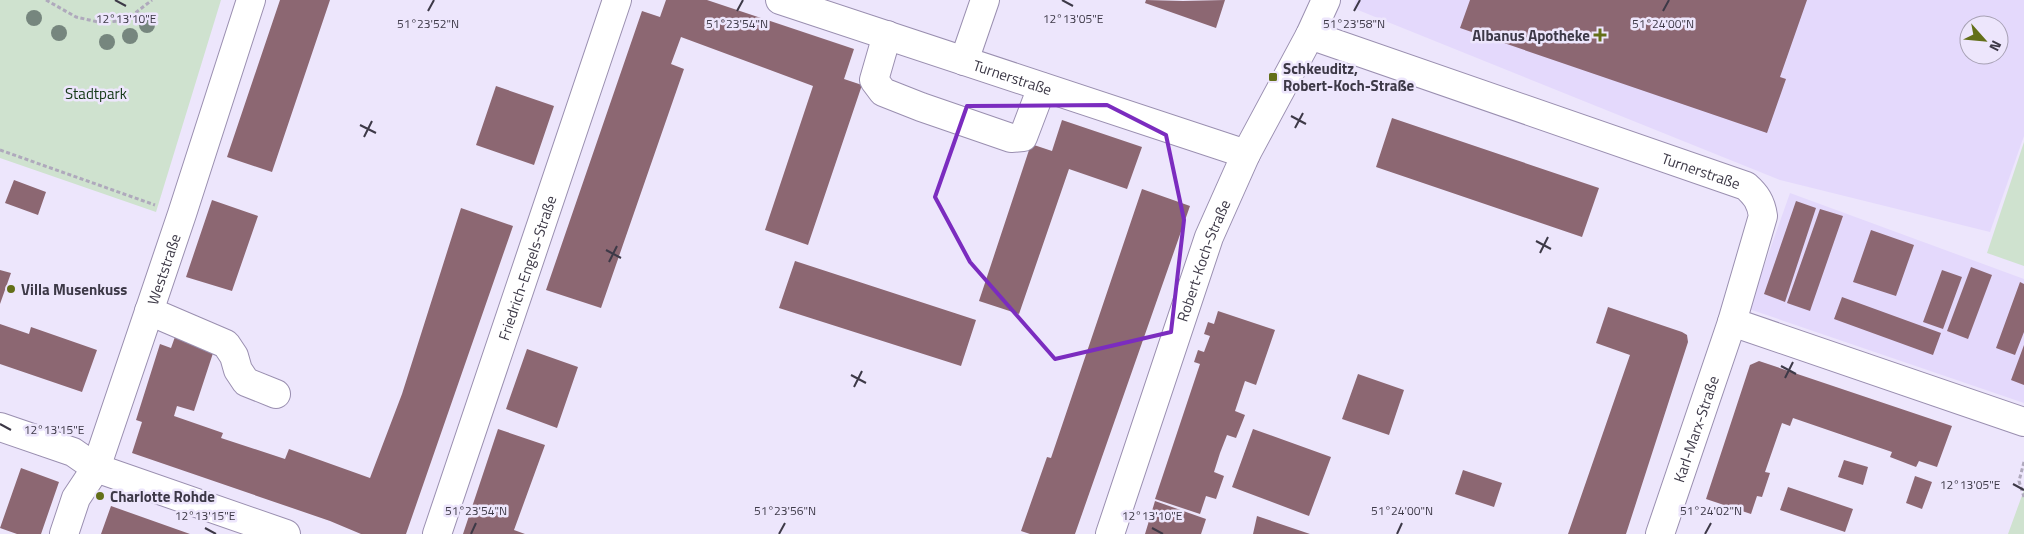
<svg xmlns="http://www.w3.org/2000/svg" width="2024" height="534" viewBox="0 0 2024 534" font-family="'Titillium Web',sans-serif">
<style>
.built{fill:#e4d9fc;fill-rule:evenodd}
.green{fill:#cfe2cf}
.building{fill:#8c6772}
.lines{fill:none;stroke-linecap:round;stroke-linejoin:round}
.minor-casing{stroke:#9a8fb0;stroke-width:30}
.path{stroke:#afa9bc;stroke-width:3;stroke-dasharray:4 2.5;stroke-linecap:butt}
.minor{stroke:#fff;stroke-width:28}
.tree{fill:#76867e}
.marked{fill:none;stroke:#7b2cbf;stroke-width:4;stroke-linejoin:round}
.ticks{fill:none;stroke:#3d3947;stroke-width:2}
.poi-dot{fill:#636f19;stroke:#ede6fc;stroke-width:2}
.labels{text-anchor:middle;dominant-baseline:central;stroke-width:5;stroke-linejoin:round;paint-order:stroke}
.poi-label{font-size:15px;font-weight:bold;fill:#3d3947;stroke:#ede6fc;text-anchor:start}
.street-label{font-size:15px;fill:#3d3947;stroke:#ede6fc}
.park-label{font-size:15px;fill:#143816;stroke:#ede6fc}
.ticks-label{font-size:12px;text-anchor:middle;fill:#3d3947;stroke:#ede6fc;stroke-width:5;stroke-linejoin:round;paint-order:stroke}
</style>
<rect width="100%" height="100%" fill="#ede6fc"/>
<path class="built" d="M1356,0H2024V136L1990,232L1780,180L1353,8ZM1969,25H1999V55H1969Z
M1790,193L2024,279V403L1749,309Z"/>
<path class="green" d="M0,0H221L156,212L0,158Z
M2024,142V266L1987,253Z
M2024,490V534H2008Z"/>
<path class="building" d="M280,0H330L272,172L227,157Z
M666,0H707L854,49L844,79L862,85L808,245L765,230L813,86L681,37L671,64L684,69L601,308L546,290L642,11L660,17Z
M1146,0L1183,1L1225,0L1216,28L1145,3Z
M1470,0H1807L1780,77L1786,79L1767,133L1460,28Z
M496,86L554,106L534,165L476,145Z
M1392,118L1599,188L1582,237L1376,167Z
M1062,120L1142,147L1127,189L1069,169L1019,314L979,301L1031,144L1052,151Z
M14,180L46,192L38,215L5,203Z
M1142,189L1190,206L1075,534H1030L1021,531L1047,457L1051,458Z
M212,200L258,216L232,291L186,277Z
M1796,201L1816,208L1785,302L1764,294Z
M461,208L513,226L406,534H361L330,521L132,453L142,422L136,420L160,344L171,348L176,334L215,347L194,411L177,406L174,416L223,433L221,438L285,459L289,449L370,478L402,394Z
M1820,209L1843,216L1810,311L1787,303Z
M1871,230L1914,245L1896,296L1853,282Z
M795,261L976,320L961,366L779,308Z
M1971,267L1992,275L1968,339L1947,331Z
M0,270L11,273L0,304Z
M1942,270L1962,277L1943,329L1923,322Z
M2020,282L2024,284V332L2015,355L1996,348Z
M1842,297L1941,333L1933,355L1834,319Z
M1608,307L1682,332L1687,335L1688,342L1626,534H1568L1630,355L1596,343Z
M1218,311L1275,330L1256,385L1245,381L1235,411L1245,415L1236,438L1227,435L1220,453L1214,472L1224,476L1216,499L1206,496L1200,514L1155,499L1200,364L1194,362L1198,350L1204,352L1210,336L1204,334L1208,322L1214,324Z
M0,324L29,334L31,327L97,350L82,392L0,364Z
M2024,345V385L2011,380Z
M527,349L578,367L557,428L506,409Z
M1759,361L1952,426L1937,467L1919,461L1916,467L1890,457L1892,452L1793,418L1790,426L1782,423L1765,472L1770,473L1762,497L1757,496L1751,514L1706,499L1750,365Z
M1358,374L1404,390L1389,435L1342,419Z
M498,429L545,445L514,530L525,534H463Z
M1253,429L1331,457L1309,516L1232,487Z
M1844,460L1868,467L1863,485L1838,477Z
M21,468L59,482L41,534H17L0,528Z
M1463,470L1502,483L1494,507L1455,494Z
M1915,476L1932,482L1922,509L1906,503Z
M1788,487L1853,509L1845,532L1780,510Z
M1155,501L1206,519L1201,534H1145Z
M111,506L190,534H101Z
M1257,516L1310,534H1253Z"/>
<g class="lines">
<defs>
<g id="minor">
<path id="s1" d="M780,0L1246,154"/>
<path d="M887,35L874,80L883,92L921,107L1011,138L1023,137L1042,87"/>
<path id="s2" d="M1310,35L1746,186C1756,195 1761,202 1763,216L1732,322L2024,422"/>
<path d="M964,61L985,0"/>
<path d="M149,311L226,344L234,356L238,370L246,382L276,394"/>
<path d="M0,427L73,452L96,468L286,534"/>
<path id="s3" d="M64,534L76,498L96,468L182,214L251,0"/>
<path id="s4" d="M437,534L617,0"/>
<path id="s5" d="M1110,534L1209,237L1246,154L1310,35L1326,0"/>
<path id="s6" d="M1660,534L1732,322"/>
</g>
</defs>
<use href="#minor" class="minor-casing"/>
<path class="path" d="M46,0L76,17L98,22L125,21L152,0
M0,150L155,205
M2024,462L2019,481L2024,497"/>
<use href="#minor" class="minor"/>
</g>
<g class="tree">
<circle cx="34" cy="18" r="8"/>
<circle cx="147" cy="25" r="8"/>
<circle cx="59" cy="33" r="8"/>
<circle cx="130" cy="36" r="8"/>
<circle cx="107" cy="42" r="8"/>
</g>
<path class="marked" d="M1107,105L1166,135L1184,220L1171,332L1055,359L970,262L935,197L967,106Z"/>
<path class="ticks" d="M115,0L126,6M1062,0L1073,6M428,11L434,0M737,11L743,0M1354,11L1360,0M1663,11L1669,0M1291,116L1306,124M360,125L376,133M1295,128L1303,113M364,137L372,121M1536,241L1551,249M606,250L621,258M1540,253L1548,237M609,262L617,246M1781,366L1796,374M851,375L866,383M1785,378L1793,362M854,387L862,371M0,424L11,430M2013,484L2024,490M205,528L216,534M1152,528L1163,534M471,534L476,523M779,534L785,523M1397,534L1402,523M1705,534L1711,523"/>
<g class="poi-dot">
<path d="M1597.5 27.5h5v5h5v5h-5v5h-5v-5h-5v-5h5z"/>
<rect x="1268" y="72" width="10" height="10" rx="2.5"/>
<circle cx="11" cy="289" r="5"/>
<circle cx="100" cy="496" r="5"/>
</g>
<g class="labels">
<g class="poi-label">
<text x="1590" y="35" text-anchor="end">Albanus Apotheke</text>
<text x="1283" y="68">Schkeuditz,<tspan x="1283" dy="17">Robert-Koch-Straße</tspan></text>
<text x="21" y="289">Villa Musenkuss</text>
<text x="110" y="496">Charlotte Rohde</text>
</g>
<g class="street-label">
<text stroke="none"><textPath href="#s1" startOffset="245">Turnerstraße</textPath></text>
<text stroke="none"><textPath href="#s2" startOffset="414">Turnerstraße</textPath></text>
<text stroke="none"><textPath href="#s5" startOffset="289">Robert-Koch-Straße</textPath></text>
<text stroke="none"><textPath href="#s4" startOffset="281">Friedrich-Engels-Straße</textPath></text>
<text stroke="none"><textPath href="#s3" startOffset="284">Weststraße</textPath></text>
<text stroke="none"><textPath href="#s6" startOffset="111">Karl-Marx-Straße</textPath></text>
</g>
<g class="park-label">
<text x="96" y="93">Stadtpark</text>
</g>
</g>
<g class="ticks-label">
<text x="126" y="23">12°13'10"E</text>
<text x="1073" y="23">12°13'05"E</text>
<text x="428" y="28">51°23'52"N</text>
<text x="737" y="28">51°23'54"N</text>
<text x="1354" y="28">51°23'58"N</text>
<text x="1663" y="28">51°24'00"N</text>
<text x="54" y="434">12°13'15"E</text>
<text x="1970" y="489">12°13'05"E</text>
<text x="476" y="515">51°23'54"N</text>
<text x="785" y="515">51°23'56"N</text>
<text x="1402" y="515">51°24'00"N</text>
<text x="1711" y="515">51°24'02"N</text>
<text x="205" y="520">12°13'15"E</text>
<text x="1152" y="520">12°13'10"E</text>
</g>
<g transform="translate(1984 40) rotate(117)"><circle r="24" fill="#ede6fc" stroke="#a7a1b4"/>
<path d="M0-4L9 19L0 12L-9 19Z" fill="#636f19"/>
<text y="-8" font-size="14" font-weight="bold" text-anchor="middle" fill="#3d3947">N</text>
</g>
</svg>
